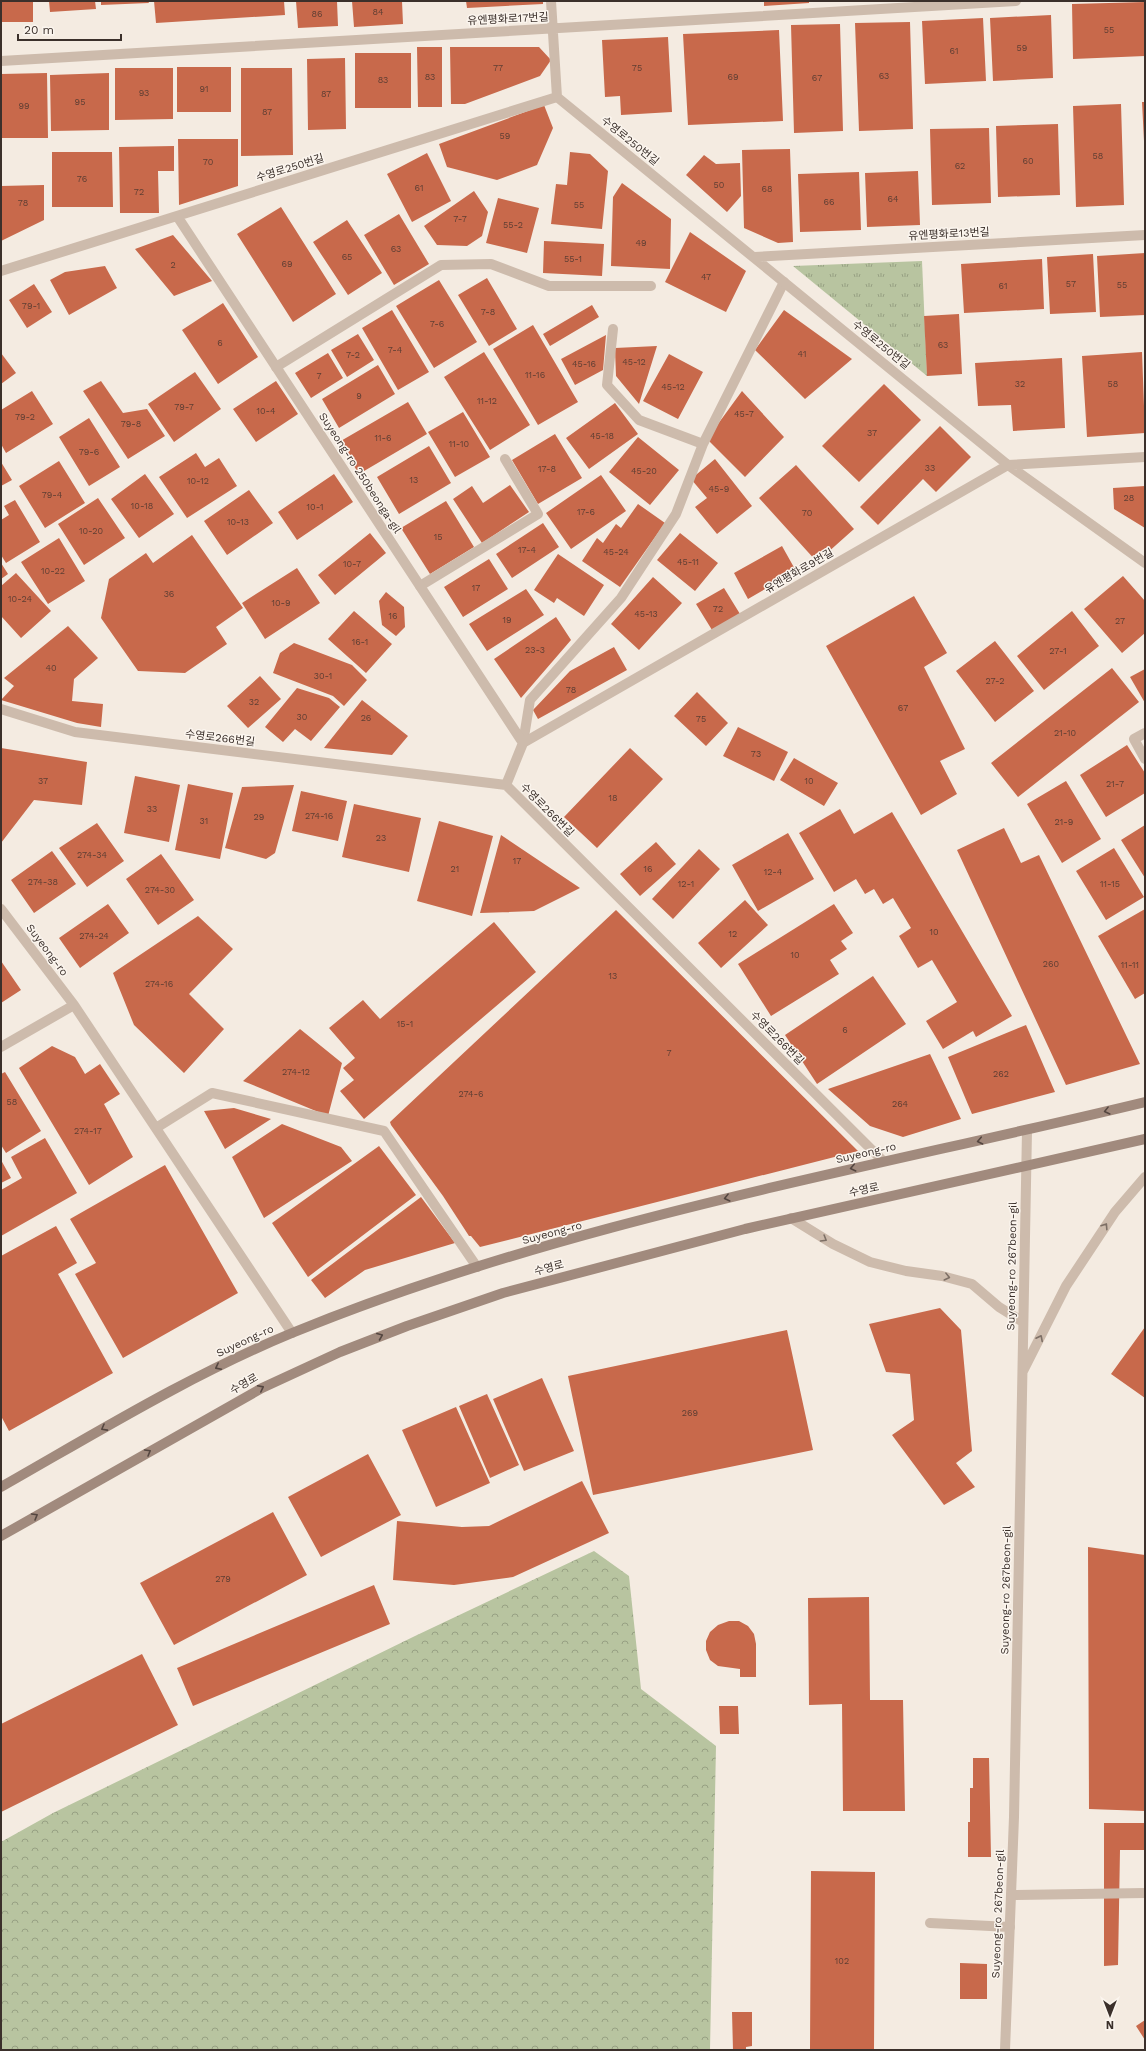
<svg xmlns="http://www.w3.org/2000/svg" width="1146" height="2051" viewBox="0 0 1146 2051" font-family="'Work Sans','Noto Sans KR',sans-serif">
<style>
.grass{fill:url(#grass-tufts)}
.forest{fill:url(#forest-crowns)}
.building{fill:#c8694b}
.lines{fill:none;stroke-linecap:round;stroke-linejoin:round}
.lane{stroke:#cdbbac;stroke-width:10}
.street{stroke:#cdbbac;stroke-width:10}
.secondary{stroke:#a18a7d;stroke-width:10}
.oneway{stroke:#544640}
.oneway2{stroke:#7d6f65}
.labels{text-anchor:middle;dominant-baseline:central;stroke-width:3;stroke-linejoin:round;paint-order:stroke}
.number-label{font-size:9px;fill:#5e3e33}
.street-label{font-size:11px;fill:#3b302b;stroke:#fbf5ee}
</style>
<defs>
<pattern id="grass-tufts" width="24" height="20" patternUnits="userSpaceOnUse"><rect width="24" height="20" fill="#b8c4a0"/><path d="M3 7l-1-3M5 7V3M7 7l1-3M15 17l-1-3M17 17v-4M19 17l1-3" fill="none" stroke="#97a083"/></pattern>
<pattern id="forest-crowns" width="20" height="18" patternUnits="userSpaceOnUse"><rect width="20" height="18" fill="#b8c4a0"/><path d="M2 6a3 3 0 1 1 6 0M12 15a3 3 0 1 1 6 0" fill="none" stroke="#97a083"/></pattern>
</defs>
<rect width="100%" height="100%" fill="#f4ebe1"/>
<path class="grass" d="M922,261L927,376L793,266Z"/>
<path class="forest" d="M594,1551L629,1576L641,1689L716,1746L710,2050H1V1842L53,1813L415,1636Z"/>
<path class="building" d="M1,1H33V22H1Z
M49,1H95L96,9L50,12Z
M101,1H148L149,3L101,5Z
M154,1H284L285,15L156,23Z
M296,1H337L338,26L298,28Z
M352,1H402L403,24L354,27Z
M466,1H543V4L467,8Z
M764,1H809V3L764,6Z
M1145,2V56L1073,59L1072,4Z
M1051,15L1053,78L993,81L990,18Z
M983,18L986,81L925,84L922,21Z
M910,22L913,129L859,131L855,23Z
M840,24L843,131L794,133L791,25Z
M779,30L783,121L688,125L683,34Z
M668,37L672,112L621,115L620,96L605,97L602,40Z
M417,47H442V107H418Z
M450,47H539L551,60L540,76L465,104H451Z
M355,53H411V108H355Z
M345,58L346,129L308,130L307,59Z
M177,67H231V112H177Z
M115,68H173V119L115,120Z
M241,68H292L293,155L241,156Z
M47,73L48,138H1V74Z
M109,73V130L51,131L50,75Z
M1142,102H1145V141H1144Z
M1121,104L1124,205L1076,207L1073,106Z
M544,105L553,128L537,165L497,180L447,167L439,144Z
M1058,124L1060,195L998,197L996,126Z
M989,128L991,203L932,205L930,129Z
M178,139H238V186L179,205Z
M174,146V171H158L159,213H120L119,147Z
M790,149L793,242L778,243L744,228L742,150Z
M52,152H112L113,207H52Z
M570,152L590,154L608,171L602,229L551,224L556,184L567,185Z
M427,153L451,201L412,222L387,174Z
M704,155L716,164L740,163L741,196L727,212L686,175Z
M918,171L920,225L867,227L865,173Z
M859,172L861,230L800,232L798,174Z
M622,183L671,219L670,269L611,266L613,197Z
M44,185V220L1,241V186Z
M474,191L488,212L482,236L467,246L437,245L424,226Z
M498,198L539,208L527,253L486,243Z
M281,207L336,294L293,322L237,234Z
M399,214L429,264L394,285L364,235Z
M347,220L382,273L348,295L313,242Z
M690,232L746,271L726,312L665,282Z
M173,235L212,281L174,296L135,249Z
M544,241L604,244L602,276L543,273Z
M1145,253V315L1100,317L1097,256Z
M1093,254L1096,312L1050,314L1047,257Z
M1042,259L1044,309L964,313L961,264Z
M105,266L117,288L69,315L50,280L65,272Z
M487,278L517,329L489,346L458,295Z
M439,280L477,342L434,368L396,306Z
M34,284L52,312L27,328L9,300Z
M223,303L258,357L218,384L182,330Z
M592,305L599,317L550,346L543,334Z
M392,310L429,372L398,390L362,328Z
M784,310L852,359L805,399L755,350Z
M959,314L962,374L927,376L924,316Z
M533,325L578,402L538,425L493,349Z
M358,334L374,360L347,377L331,350Z
M606,335L603,370L575,385L561,359Z
M657,346L639,404L616,376L615,348Z
M484,352L530,425L490,450L444,377Z
M1142,352L1145,433L1087,437L1082,356Z
M1,353L16,373L1,384Z
M328,353L343,378L311,398L295,373Z
M669,354L703,372L678,419L643,401Z
M1062,358L1065,428L1013,431L1011,405L978,406L975,363Z
M378,365L395,394L339,428L322,399Z
M195,372L221,409L174,442L148,404Z
M101,381L123,413L147,409L165,436L128,459L83,391Z
M276,381L298,414L256,442L233,409Z
M884,384L921,420L859,482L822,446Z
M32,391L53,424L6,453L1,444V410Z
M742,391L784,437L745,477L707,439Z
M408,402L427,434L359,474L339,442Z
M615,403L638,434L589,469L566,438Z
M463,412L490,457L455,477L428,432Z
M89,418L120,467L89,486L59,437Z
M940,426L971,457L936,492L923,479L878,525L860,507Z
M555,434L582,478L538,504L512,460Z
M638,437L679,470L650,505L609,472Z
M429,446L451,483L399,514L377,477Z
M196,453L205,467L219,458L237,486L187,518L159,477Z
M715,459L752,506L717,534L695,507L707,498L691,479Z
M59,461L85,503L45,528L19,486Z
M1,462L12,480L1,486Z
M796,465L854,529L817,562L759,498Z
M145,474L174,514L139,538L111,499Z
M334,474L353,502L297,540L278,512Z
M601,475L626,511L571,549L546,513Z
M510,485L529,512L482,543L453,499L472,486L483,503Z
M1145,486V528L1114,509L1113,488Z
M249,490L273,523L227,555L204,521Z
M98,498L125,538L84,565L58,524Z
M15,500L40,542L6,563L1,555V520L9,515L4,506Z
M446,501L474,547L430,574L401,528Z
M638,504L665,523L620,587L582,561L597,538L603,543L616,524L621,528Z
M543,523L559,547L512,578L496,554Z
M370,533L386,553L335,595L318,575Z
M680,533L718,563L695,591L657,560Z
M192,535L243,608L216,627L227,644L185,673L138,671L101,618L109,579L146,553L153,563Z
M59,538L85,581L48,604L21,562Z
M782,546L796,571L748,599L734,573Z
M558,554L604,585L584,616L557,598L554,603L534,590Z
M489,559L508,589L463,617L444,587Z
M1,563L8,574L1,579Z
M297,568L320,603L265,639L242,603Z
M16,573L51,611L21,638L1,616V586Z
M1123,576L1145,601V633L1122,653L1084,609Z
M653,577L682,603L639,650L611,624Z
M724,588L740,614L712,630L696,604Z
M526,589L544,615L487,651L469,624Z
M386,592L404,607L405,627L396,636L382,625L379,601Z
M914,596L947,653L924,667L965,749L940,761L957,794L921,815L826,646Z
M354,611L392,644L366,673L328,639Z
M1072,611L1099,646L1044,690L1017,656Z
M556,617L571,640L521,698L494,659Z
M68,626L98,658L74,679L72,701L103,704L101,727L77,723L1,700L14,686L4,678Z
M995,641L1034,691L995,722L956,671Z
M294,643L352,665L367,680L344,706L333,696L273,673L280,653Z
M614,647L627,670L538,719L533,710L570,671Z
M1112,668L1139,702L1018,797L991,763Z
M1145,669V703L1130,677Z
M260,676L281,699L248,728L227,706Z
M297,688L329,698L340,707L311,741L295,729L283,742L265,727Z
M697,692L728,723L706,746L674,716Z
M362,700L408,736L392,755L324,748Z
M738,727L788,752L774,781L723,756Z
M1127,745L1145,773V793L1106,817L1080,775Z
M1,748L87,762L82,805L34,800L1,843Z
M630,748L663,779L597,848L564,817Z
M794,758L838,783L824,806L780,780Z
M135,776L180,785L169,842L124,833Z
M1066,781L1101,839L1062,863L1027,804Z
M188,784L233,793L220,859L175,850Z
M294,785L275,853L266,859L225,848L242,787Z
M301,791L347,801L338,841L292,831Z
M354,804L421,818L409,872L342,857Z
M840,809L854,834L892,812L1012,1016L976,1037L973,1031L943,1049L926,1021L957,1002L932,960L918,968L899,936L911,928L893,898L883,904L874,889L865,894L856,879L834,892L799,833Z
M439,821L493,836L472,916L417,901Z
M97,823L124,861L87,887L59,848Z
M1145,825V878L1121,840Z
M1004,828L1021,863L1039,855L1140,1064L1066,1085L957,850Z
M788,833L814,879L758,911L732,865Z
M501,835L580,888L534,911L480,913Z
M656,842L676,864L640,896L620,874Z
M1114,848L1144,897L1106,920L1076,871Z
M699,849L720,869L673,919L652,899Z
M52,851L76,884L34,913L11,880Z
M161,854L194,900L158,925L126,879Z
M745,900L768,925L721,968L698,943Z
M108,904L129,933L80,968L59,938Z
M834,904L853,933L841,941L847,949L830,960L839,974L771,1016L738,964Z
M1145,909V993L1135,999L1098,936Z
M616,910L858,1151L480,1247L471,1236H469L443,1196L391,1125L390,1122Z
M198,916L233,949L189,994L224,1029L184,1073L134,1025L113,973Z
M494,922L536,972L364,1119L340,1091L354,1080L343,1068L355,1058L329,1028L363,1000L380,1019Z
M1,961L21,990L1,1003Z
M873,976L906,1024L817,1084L785,1035Z
M1026,1025L1055,1092L972,1114L948,1057Z
M300,1029L342,1063L328,1116L243,1081Z
M52,1046L75,1057L85,1074L100,1064L120,1094L104,1104L133,1157L89,1185L19,1068Z
M930,1054L961,1119L903,1137L870,1126L828,1089Z
M5,1072L41,1131L6,1153L1,1145V1074Z
M234,1108L271,1119L225,1149L204,1111Z
M282,1124L341,1147L352,1161L264,1218L232,1157Z
M45,1138L77,1193L1,1236V1190L22,1178L11,1157Z
M379,1146L416,1195L308,1277L272,1223Z
M1,1160L11,1178L1,1183Z
M165,1165L238,1293L123,1358L75,1274L96,1263L70,1219Z
M421,1197L455,1243L365,1270L325,1298L311,1280Z
M56,1226L77,1263L58,1274L113,1373L9,1431L1,1416V1256Z
M940,1308L961,1330L972,1451L956,1463L975,1487L944,1505L892,1435L914,1420L910,1374L886,1372L869,1324Z
M1145,1327V1398L1111,1374Z
M787,1330L813,1450L593,1495L568,1376Z
M542,1378L574,1451L524,1471L493,1399Z
M487,1394L519,1465L490,1478L459,1406Z
M456,1407L490,1483L436,1507L402,1430Z
M368,1454L401,1515L321,1557L288,1497Z
M582,1481L609,1533L513,1577L454,1585L393,1580L397,1521L462,1527L489,1526Z
M273,1512L307,1575L174,1645L140,1583Z
M1088,1547L1145,1555V1811L1089,1809Z
M374,1585L390,1624L193,1706L177,1668Z
M869,1597L870,1700H903L905,1811H843L842,1704L809,1705L808,1598Z
M729,1621H739L748,1626L754,1634L756,1644V1677H740V1669L718,1666L710,1660L706,1650V1641L710,1632L718,1625Z
M142,1654L178,1725L1,1812V1724Z
M719,1706H738L739,1734H720Z
M973,1758H989L991,1857H968V1822H970V1788H973Z
M1104,1823H1145V1850H1120L1118,1965L1104,1966Z
M811,1871L875,1872L874,2050H810Z
M960,1963L987,1964V1999H960Z
M732,2012H752V2046L746,2047V2050H733Z
M1145,2020V2040L1136,2026Z"/>
<g class="lines">
<path class="lane" d="M613,329L607,385L639,420L703,444
M276,367L441,265L491,264L549,286H651
M420,586L538,514L505,459
M1145,733L1134,739L1145,759
M523,743L530,700L621,598L676,514L703,444L784,282
M1011,1895L1145,1893
M930,1923L1010,1927"/>
<path class="street" d="M551,1L557,97
M1,61L1016,1
M557,97L1008,465L1145,563
M177,216L523,743
M755,257L1145,235
M1,271L557,97
M1,709L75,732L506,785L883,1161
M506,785L523,743L1008,465L1145,457
M1,909L74,1005L292,1333
M1,1047L74,1005
M156,1128L212,1093L384,1131L477,1267
M791,1218L833,1244L870,1262L906,1271L942,1276L972,1284L999,1307L1023,1322
M1023,1371L1066,1286L1115,1212L1145,1177
M1005,2050L1014,1817L1027,1131"/>
<path class="secondary" d="M1,1487C96,1433 190,1375 292,1333C566,1221 859,1171 1145,1102
M1,1536L262,1388L340,1352L407,1326L503,1293L745,1229L1145,1139"/>
</g>
<defs><path id="oneway-chevron" d="M-2-3.5L2.5 0L-2 3.5" fill="none" stroke-width="1.6" stroke-linecap="round" stroke-linejoin="round"/></defs>
<g class="oneway">
<use href="#oneway-chevron" transform="translate(1107 1111) rotate(166)"/>
<use href="#oneway-chevron" transform="translate(980 1141) rotate(168)"/>
<use href="#oneway-chevron" transform="translate(853 1168) rotate(167)"/>
<use href="#oneway-chevron" transform="translate(727 1198) rotate(166)"/>
<use href="#oneway-chevron" transform="translate(380 1336) rotate(-22)"/>
<use href="#oneway-chevron" transform="translate(218 1367) rotate(153)"/>
<use href="#oneway-chevron" transform="translate(261 1388) rotate(-27)"/>
<use href="#oneway-chevron" transform="translate(104 1428) rotate(151)"/>
<use href="#oneway-chevron" transform="translate(148 1452) rotate(-30)"/>
<use href="#oneway-chevron" transform="translate(35 1516) rotate(-30)"/>
</g>
<g class="oneway2">
<use href="#oneway-chevron" transform="translate(1105 1226) rotate(-57)"/>
<use href="#oneway-chevron" transform="translate(824 1239) rotate(31)"/>
<use href="#oneway-chevron" transform="translate(947 1277) rotate(14)"/>
<use href="#oneway-chevron" transform="translate(1040 1338) rotate(-63)"/>
</g>
<g class="labels">
<g class="number-label">
<text x="378" y="12">84</text>
<text x="317" y="14">86</text>
<text x="1109" y="30">55</text>
<text x="1022" y="48">59</text>
<text x="954" y="51">61</text>
<text x="498" y="68">77</text>
<text x="637" y="68">75</text>
<text x="884" y="76">63</text>
<text x="430" y="77">83</text>
<text x="733" y="77">69</text>
<text x="817" y="78">67</text>
<text x="383" y="80">83</text>
<text x="204" y="89">91</text>
<text x="144" y="93">93</text>
<text x="326" y="94">87</text>
<text x="80" y="102">95</text>
<text x="24" y="106">99</text>
<text x="267" y="112">87</text>
<text x="505" y="136">59</text>
<text x="1098" y="156">58</text>
<text x="1028" y="161">60</text>
<text x="208" y="162">70</text>
<text x="960" y="166">62</text>
<text x="82" y="179">76</text>
<text x="719" y="185">50</text>
<text x="419" y="188">61</text>
<text x="767" y="189">68</text>
<text x="139" y="192">72</text>
<text x="893" y="199">64</text>
<text x="829" y="202">66</text>
<text x="23" y="203">78</text>
<text x="579" y="205">55</text>
<text x="460" y="219">7-7</text>
<text x="513" y="225">55-2</text>
<text x="641" y="243">49</text>
<text x="396" y="249">63</text>
<text x="347" y="257">65</text>
<text x="573" y="259">55-1</text>
<text x="287" y="264">69</text>
<text x="173" y="265">2</text>
<text x="706" y="277">47</text>
<text x="1071" y="284">57</text>
<text x="1122" y="285">55</text>
<text x="1003" y="286">61</text>
<text x="31" y="306">79-1</text>
<text x="488" y="312">7-8</text>
<text x="437" y="324">7-6</text>
<text x="220" y="343">6</text>
<text x="943" y="345">63</text>
<text x="395" y="350">7-4</text>
<text x="802" y="354">41</text>
<text x="353" y="355">7-2</text>
<text x="634" y="362">45-12</text>
<text x="584" y="364">45-16</text>
<text x="535" y="375">11-16</text>
<text x="319" y="376">7</text>
<text x="1020" y="384">32</text>
<text x="1113" y="384">58</text>
<text x="673" y="387">45-12</text>
<text x="359" y="396">9</text>
<text x="487" y="401">11-12</text>
<text x="184" y="407">79-7</text>
<text x="266" y="411">10-4</text>
<text x="744" y="414">45-7</text>
<text x="25" y="417">79-2</text>
<text x="131" y="424">79-8</text>
<text x="872" y="433">37</text>
<text x="602" y="436">45-18</text>
<text x="383" y="438">11-6</text>
<text x="459" y="444">11-10</text>
<text x="89" y="452">79-6</text>
<text x="930" y="468">33</text>
<text x="547" y="469">17-8</text>
<text x="644" y="471">45-20</text>
<text x="414" y="480">13</text>
<text x="198" y="481">10-12</text>
<text x="719" y="489">45-9</text>
<text x="52" y="495">79-4</text>
<text x="1129" y="498">28</text>
<text x="142" y="506">10-18</text>
<text x="315" y="507">10-1</text>
<text x="586" y="512">17-6</text>
<text x="807" y="513">70</text>
<text x="238" y="522">10-13</text>
<text x="91" y="531">10-20</text>
<text x="438" y="537">15</text>
<text x="527" y="550">17-4</text>
<text x="616" y="552">45-24</text>
<text x="688" y="562">45-11</text>
<text x="352" y="564">10-7</text>
<text x="53" y="571">10-22</text>
<text x="476" y="588">17</text>
<text x="169" y="594">36</text>
<text x="20" y="599">10-24</text>
<text x="281" y="603">10-9</text>
<text x="718" y="609">72</text>
<text x="646" y="614">45-13</text>
<text x="393" y="616">16</text>
<text x="507" y="620">19</text>
<text x="1120" y="621">27</text>
<text x="360" y="642">16-1</text>
<text x="535" y="650">23-3</text>
<text x="1058" y="651">27-1</text>
<text x="51" y="668">40</text>
<text x="323" y="676">30-1</text>
<text x="995" y="681">27-2</text>
<text x="571" y="690">78</text>
<text x="254" y="702">32</text>
<text x="903" y="708">67</text>
<text x="302" y="717">30</text>
<text x="366" y="718">26</text>
<text x="701" y="719">75</text>
<text x="1065" y="733">21-10</text>
<text x="756" y="754">73</text>
<text x="43" y="781">37</text>
<text x="809" y="781">10</text>
<text x="1115" y="784">21-7</text>
<text x="613" y="798">18</text>
<text x="152" y="809">33</text>
<text x="319" y="816">274-16</text>
<text x="259" y="817">29</text>
<text x="204" y="821">31</text>
<text x="1064" y="822">21-9</text>
<text x="381" y="838">23</text>
<text x="92" y="855">274-34</text>
<text x="517" y="861">17</text>
<text x="455" y="869">21</text>
<text x="648" y="869">16</text>
<text x="773" y="872">12-4</text>
<text x="43" y="882">274-38</text>
<text x="686" y="884">12-1</text>
<text x="1110" y="884">11-15</text>
<text x="160" y="890">274-30</text>
<text x="934" y="932">10</text>
<text x="733" y="934">12</text>
<text x="94" y="936">274-24</text>
<text x="795" y="955">10</text>
<text x="1051" y="964">260</text>
<text x="1130" y="965">11-11</text>
<text x="613" y="976">13</text>
<text x="159" y="984">274-16</text>
<text x="405" y="1024">15-1</text>
<text x="845" y="1030">6</text>
<text x="669" y="1053">7</text>
<text x="296" y="1072">274-12</text>
<text x="1001" y="1074">262</text>
<text x="471" y="1094">274-6</text>
<text x="12" y="1102">58</text>
<text x="900" y="1104">264</text>
<text x="88" y="1131">274-17</text>
<text x="690" y="1413">269</text>
<text x="223" y="1579">279</text>
<text x="842" y="1961">102</text>
</g>
<g class="street-label">
<text transform="translate(508 19) rotate(-3)">유엔평화로17번길</text>
<text transform="translate(630 141) rotate(39)">수영로250번길</text>
<text transform="translate(290 168) rotate(-17)">수영로250번길</text>
<text transform="translate(949 234) rotate(-3)">유엔평화로13번길</text>
<text transform="translate(881 345) rotate(39)">수영로250번길</text>
<text transform="translate(360 473) rotate(57)">Suyeong-ro 250beonga-gil</text>
<text transform="translate(799 571) rotate(-30)">유엔평화로9번길</text>
<text transform="translate(220 738) rotate(7)">수영로266번길</text>
<text transform="translate(547 810) rotate(45)">수영로266번길</text>
<text transform="translate(47 950) rotate(53)">Suyeong-ro</text>
<text transform="translate(777 1038) rotate(45)">수영로266번길</text>
<text transform="translate(866 1153) rotate(-13)">Suyeong-ro</text>
<text transform="translate(864 1190) rotate(-12)">수영로</text>
<text transform="translate(552 1233) rotate(-15)">Suyeong-ro</text>
<text transform="translate(1012 1266) rotate(-89)">Suyeong-ro 267beon-gil</text>
<text transform="translate(549 1268) rotate(-15)">수영로</text>
<text transform="translate(245 1341) rotate(-25)">Suyeong-ro</text>
<text transform="translate(244 1384) rotate(-29)">수영로</text>
<text transform="translate(1006 1590) rotate(-89)">Suyeong-ro 267beon-gil</text>
<text transform="translate(998 1914) rotate(-88)">Suyeong-ro 267beon-gil</text>
</g>
</g>
<rect width="1146" height="2051" fill="none" stroke="#3b302b" stroke-width="4"/>
<g transform="translate(1110 2015) rotate(180)" stroke="#fbf5ee" stroke-width="3" paint-order="stroke">
<path d="M0-3L7 15L0 10L-7 15Z" fill="#3b302b"/>
<text y="-6" font-size="11" font-weight="bold" text-anchor="middle" fill="#3b302b">N</text>
</g>
<path d="M18 34v6h103v-6" fill="none" stroke="#3b302b" stroke-width="2"/>
<text x="24" y="34" font-size="12" fill="#3b302b" stroke="#fbf5ee" stroke-width="3" paint-order="stroke">20 m</text>
</svg>
